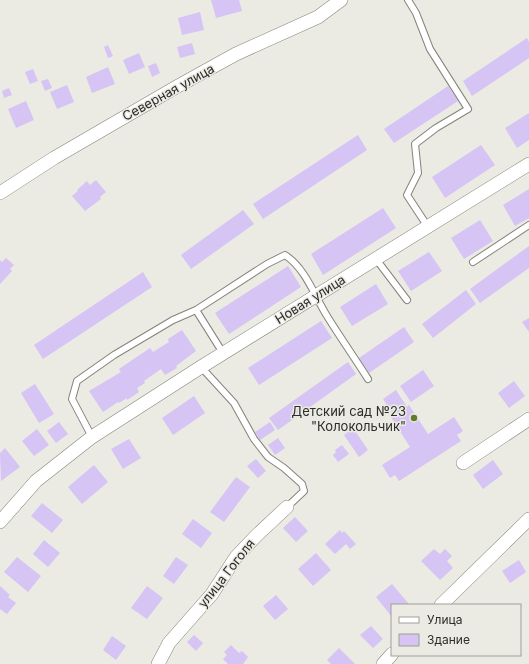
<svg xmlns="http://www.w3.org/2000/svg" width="529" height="664" viewBox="0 0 529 664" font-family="Inter,sans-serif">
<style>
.building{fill:#d6c4f5}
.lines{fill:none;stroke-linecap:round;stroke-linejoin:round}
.lane-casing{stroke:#84837c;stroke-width:8}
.street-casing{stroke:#84837c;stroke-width:14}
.lane{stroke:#fff;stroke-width:6}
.street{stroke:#fff;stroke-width:13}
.poi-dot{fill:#627b2e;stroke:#ebeae3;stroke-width:1.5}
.labels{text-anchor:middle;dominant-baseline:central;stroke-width:3;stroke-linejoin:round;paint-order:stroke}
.street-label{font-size:13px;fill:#2c2c29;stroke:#ebeae3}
.poi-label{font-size:13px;fill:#2c2c29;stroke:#ebeae3;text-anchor:end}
</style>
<rect width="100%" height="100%" fill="#ebeae3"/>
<path class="building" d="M211,0H239L242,11L216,18Z
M200,12L204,30L182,35L178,18Z
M527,38L529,42V58L472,96L463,81Z
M192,43L195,54L180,58L177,47Z
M108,45L113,56L108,58L104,47Z
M139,53L145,67L129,74L123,60Z
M156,63L160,73L152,77L148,66Z
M108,67L115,84L92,93L86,77Z
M33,69L38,81L30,84L25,72Z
M48,79L52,88L45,91L41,81Z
M67,85L74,102L57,109L50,92Z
M448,86L458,101L394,143L384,129Z
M9,88L12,95L4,98L2,91Z
M26,101L34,120L16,128L8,109Z
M529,113V140L517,148L505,128Z
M358,135L367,150L263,219L253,204Z
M481,145L495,165L445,198L432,177Z
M96,180L106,192L100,197L101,199L85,211L72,196L78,191L77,190L87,181L90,185Z
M529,189V218L515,226L503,205Z
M383,208L396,228L323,275L311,254Z
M243,210L254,224L191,269L181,255Z
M480,220L493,241L464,259L451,238Z
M529,246V268L480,303L470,289Z
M429,252L442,271L411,291L398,271Z
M6,258L14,265L10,269L12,271L0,284V260L2,262Z
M288,266L301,287L229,334L215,313Z
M143,272L152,287L43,359L34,345Z
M376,284L388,304L352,326L340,307Z
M466,290L476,304L433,338L422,324Z
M529,318V332L522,322Z
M321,321L332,338L259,385L248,368Z
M404,327L414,342L369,373L359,358Z
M182,330L196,351L176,366L177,368L165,375L161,369L144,381L145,383L137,388L139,392L127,400V398L119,403L118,402L103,412L89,391L121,372L119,369L150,348L153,352L169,342L168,339Z
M348,362L356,374L278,430L269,418Z
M423,370L434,386L411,402L400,386Z
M514,381L525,396L509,408L498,393Z
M35,384L54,414L39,423L21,393Z
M396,390L407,407L409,405L428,434L454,417L463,431L457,435L461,441L399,481L395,475L390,478L382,465L410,447L391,417L394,416L383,399Z
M194,396L205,413L173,435L162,418Z
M59,422L68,434L56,443L47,431Z
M270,422L275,430L260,440L255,432Z
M353,428L368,450L359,457L344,435Z
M37,429L49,445L34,456L22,441Z
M278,438L285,448L275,455L268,445Z
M129,439L141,458L123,469L111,449Z
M342,445L349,454L338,462L333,455L336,452L335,450Z
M5,448L20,467L1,481L0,453Z
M256,459L266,471L258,478L247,466Z
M493,460L503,474L483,489L473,475Z
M94,465L108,482L82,504L68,487Z
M236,477L250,487L224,522L210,512Z
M42,503L63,520L52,533L31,516Z
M295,517L308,531L296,542L283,528Z
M193,519L212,533L201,548L182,534Z
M340,530L342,533L344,531L356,544L350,549L346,544L335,554L325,544Z
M44,540L60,553L48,567L33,554Z
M434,549L440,554L445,549L452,556L447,561L453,568L440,580L421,561Z
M316,553L331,570L313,586L298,569Z
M17,557L41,576L28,592L4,572Z
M176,557L188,565L174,584L163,576Z
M519,560L526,572L510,583L502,571Z
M392,584L409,604L392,605V617L376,597Z
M0,586L10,595L8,597L16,603L7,614L0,609Z
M147,586L163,598L147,619L131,608Z
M276,595L288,609L275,620L263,606Z
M371,626L383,639L373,648L360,635Z
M194,635L203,643L196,651L187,642Z
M112,636L126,646L116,660L103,650Z
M231,645L239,653L242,651L248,657L243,664H228L223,659L227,655L224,652Z
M339,648L355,664H331L327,660Z"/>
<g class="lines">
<defs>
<path id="lane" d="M408,0L416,13L430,49L468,109L436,128L415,144L418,173L407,195L428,227
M376,259L407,300
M473,262L529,225
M196,310L223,353
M201,367L234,403L254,439L268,457L284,468L302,484L304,491L287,507
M92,437L72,399L77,381L114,355L173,320L196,310L267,264L285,255C306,269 314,295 327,316C340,337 354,357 368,379"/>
<path id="street" d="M0,193L54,158L178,86L236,54L318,17L341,0
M463,463L529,419
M0,522L36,481L92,437L201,367L529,164
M441,605L529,519
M158,664L169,643L212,594L236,557L256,536L287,507
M383,664L392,654"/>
</defs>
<use href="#lane" class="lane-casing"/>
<use href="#street" class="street-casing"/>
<use href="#lane" class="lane"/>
<use href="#street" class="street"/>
</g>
<circle class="poi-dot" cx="414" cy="418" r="4"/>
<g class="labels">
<g class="street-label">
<text transform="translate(168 92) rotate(-29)">Северная улица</text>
<text transform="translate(310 299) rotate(-32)">Новая улица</text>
<text transform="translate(226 573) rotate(-52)">улица Гоголя</text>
</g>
<g class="poi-label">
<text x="406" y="411">Детский сад №23<tspan x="406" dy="15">"Колокольчик"</tspan></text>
</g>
</g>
<rect x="391" y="604" width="130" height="52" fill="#ebeae3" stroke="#9f9e99"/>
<rect x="399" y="617" width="20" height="6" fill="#ffffff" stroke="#9f9e99"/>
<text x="427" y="624" font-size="12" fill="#2c2c29">Улица</text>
<rect x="399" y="634" width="20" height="12" fill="#d6c4f5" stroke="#9f9e99"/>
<text x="427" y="644" font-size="12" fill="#2c2c29">Здание</text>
</svg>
